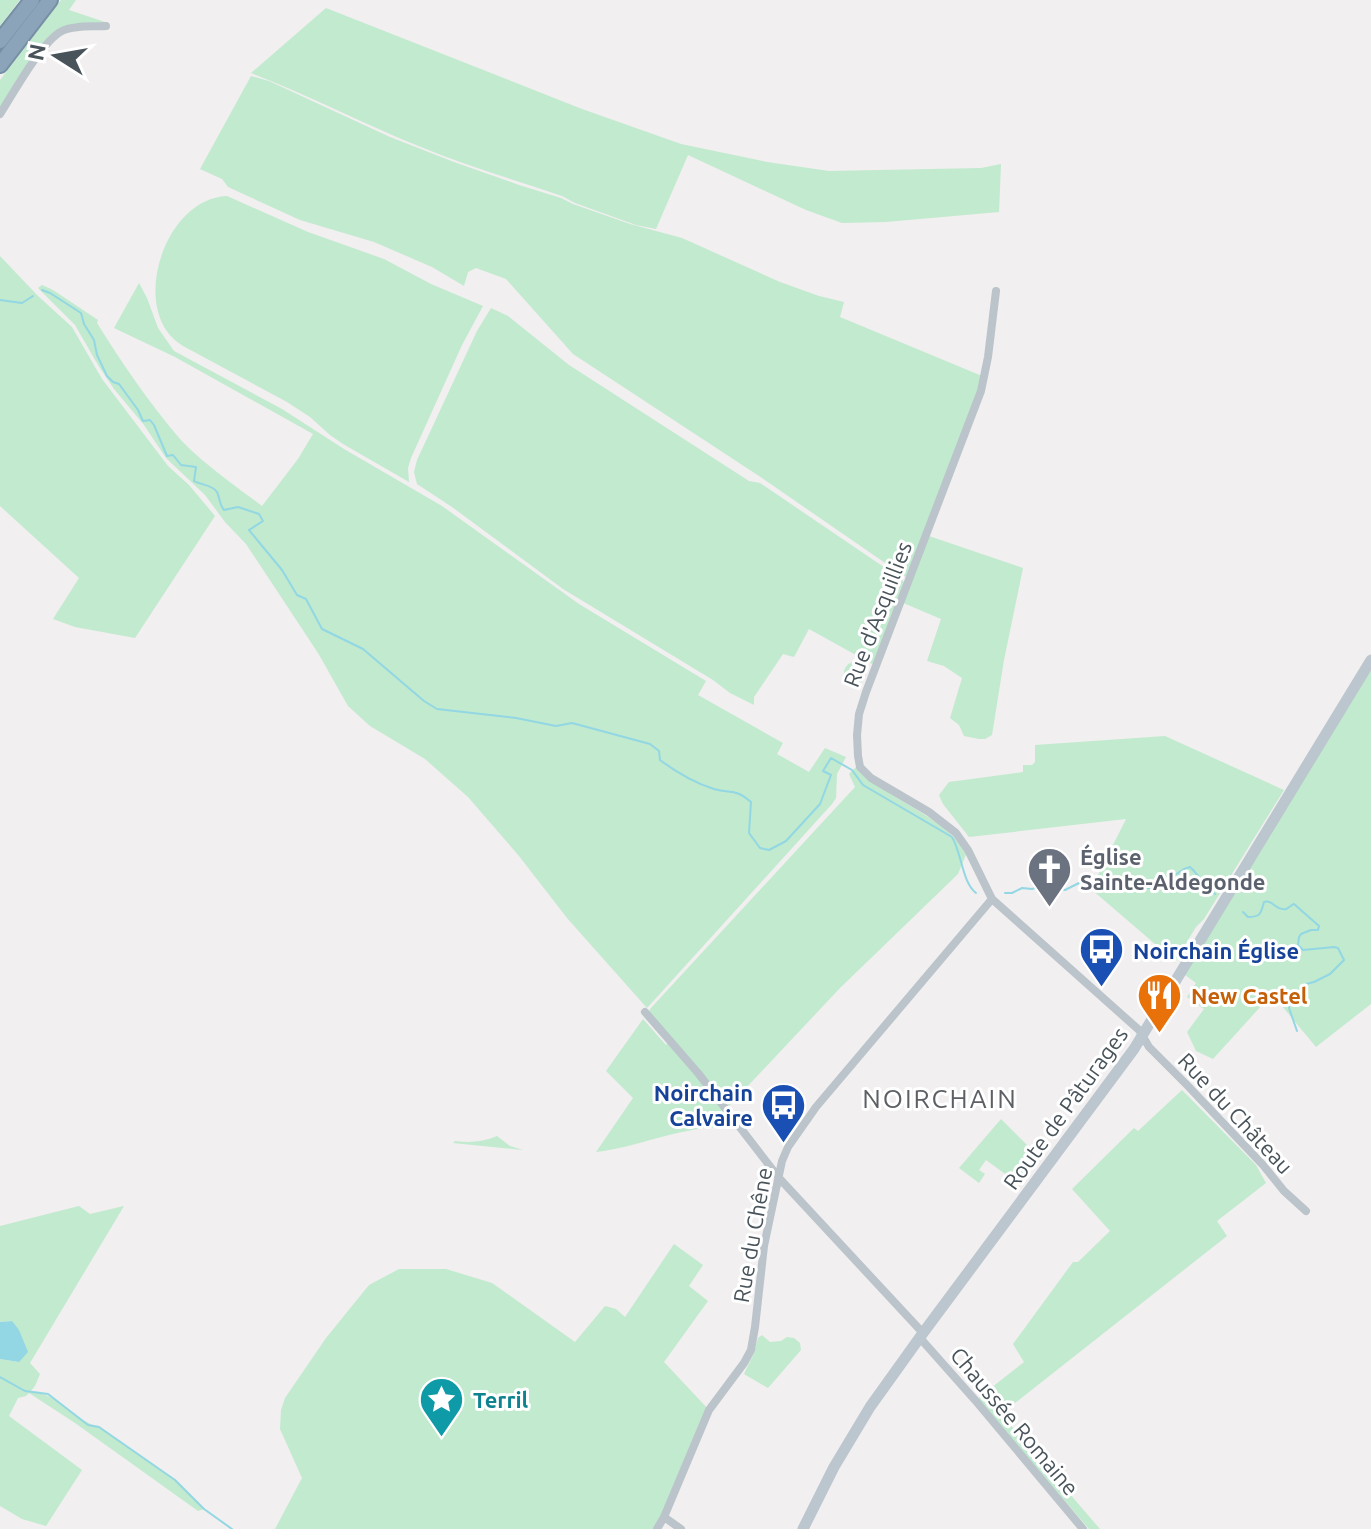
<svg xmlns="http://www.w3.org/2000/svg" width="1371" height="1529" viewBox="0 0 1371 1529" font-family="Ubuntu,sans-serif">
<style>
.green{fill:#c1eacf}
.water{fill:#92d7e3}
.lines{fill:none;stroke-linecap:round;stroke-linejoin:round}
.stream{stroke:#92d7e3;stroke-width:2}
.highway-casing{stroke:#768fa4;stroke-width:18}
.street{stroke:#bbc4ca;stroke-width:8}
.secondary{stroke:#bcc6ce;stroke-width:11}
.highway{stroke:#8ba4b9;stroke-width:14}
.labels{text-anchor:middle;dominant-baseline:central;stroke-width:6;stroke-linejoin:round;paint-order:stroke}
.street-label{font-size:22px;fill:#48535a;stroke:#fff}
.worship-label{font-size:22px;font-weight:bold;fill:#5b616d;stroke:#fff;text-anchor:start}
.transit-label{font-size:22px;font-weight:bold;fill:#164399;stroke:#fff;text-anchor:start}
.food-label{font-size:22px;font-weight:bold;fill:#c56008;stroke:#fff;text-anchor:start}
.culture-label{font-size:22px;font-weight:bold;fill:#0d838f;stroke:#fff;text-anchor:start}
.quarter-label{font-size:26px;letter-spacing:2px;fill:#5c5f63;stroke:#fff}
</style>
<rect width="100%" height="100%" fill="#f1efef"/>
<path class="green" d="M0,0H20L0,26Z
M61,0H76L69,10L108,23L63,27L0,107V80Z
M326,8L582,109L681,144L767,162L829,171L981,168L1001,164L999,212L886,222L842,223L806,210L688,155L656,229L636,225L575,203L562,196C515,180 467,166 421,147C364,124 309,95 251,73Z
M251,76L269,81L390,137L454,162L519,185L561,198L573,204L630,224L682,238L780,282L819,296L844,302L840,317L982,376L978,393L907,578L759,476L573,354L506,279L476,268L468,272L464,286L432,267L374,242L300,220L228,187L222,179L200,169Z
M227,196L308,232L384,259L431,284L483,306L462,345L411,458L408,468L409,482L343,444L330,435L310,417L287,402L183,346C172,339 165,331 160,318C143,273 175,198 227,196Z
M0,256L38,296L72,327L102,379L168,466L189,485L215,516L135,638L75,627L53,619L79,578L0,506Z
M139,283L147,298L158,328L174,351L282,409L344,449L442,506L579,604L706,681L698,695L783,743L777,754L809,772L825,748L846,757L837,774L836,798L832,804L647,1008L567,918L519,856L468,797L425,759L370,726L348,706L318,653L246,544L225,522L205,495L166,458L144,425L114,389L98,365L75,325L38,288L42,285L53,290L98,320L97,323C122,363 149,403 180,439C200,461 238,488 262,506L298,459L313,434L175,357L114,328Z
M491,308L508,316L569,365L749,481L760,483L900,578L904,582L874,665L809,629L794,657L783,654L754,697V705L730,693L713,680L563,589L452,507L417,484L414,472L417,460L477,331Z
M926,535L1023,568L1004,660L992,735L985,739H979L964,736L959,725L950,718L962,678L944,666L927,661L941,619L901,602Z
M1371,660V1004L1316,1047L1272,994L1213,1059L1196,1051L1187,1032L1204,1009L1187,997L1196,983L1181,972Z
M844 673a11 11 0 1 1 22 0a11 11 0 1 1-22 0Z
M1165,736L1284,790L1204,919L1196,927L1174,963L1169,956L1091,889L1126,819L969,837L943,804L939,795L949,782L1023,772V765H1032L1035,762V745Z
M856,767C888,801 938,812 967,852L958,874L840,988L729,1106L649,1012L650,1009L855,787L849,774Z
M643,1019L666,1045L670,1041L729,1111L720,1127C677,1128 638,1147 596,1152L633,1098L606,1071Z
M1182,1090L1256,1165L1266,1183L1217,1221L1227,1236L1001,1414L1100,1529H1089L977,1399L1024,1362L1013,1344L1073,1262H1078L1110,1231L1072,1189L1134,1128L1138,1131Z
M1001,1119L1039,1157L1022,1180L1015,1175L1012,1179L986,1160L979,1170L985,1174L979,1183L959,1168Z
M497,1136L510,1146L523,1150L453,1143L455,1141C470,1143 483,1142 497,1136Z
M79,1206L90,1214L124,1206L30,1363L40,1374L35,1386L30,1392C57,1391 74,1421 99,1427L175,1480L204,1509L198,1511L75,1423L29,1393L26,1396L18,1398L9,1416L82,1470L46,1526L22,1519L0,1506V1359L19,1362L12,1321L0,1322V1226Z
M674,1244L703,1265L689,1286L708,1301L664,1362L709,1410L657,1529H275L302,1478L280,1429L281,1410L285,1398L326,1338L369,1285L399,1269H446L492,1283L575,1342L605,1306L616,1309L625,1317Z
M762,1335L770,1342L781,1341L787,1337L794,1338L800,1343L801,1350L768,1388L744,1374L754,1353L758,1338Z"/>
<path class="water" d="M12,1321L19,1330L28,1352L19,1362L0,1359V1322Z"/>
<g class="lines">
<path class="stream" d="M42,290L50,293L81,313L84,324L94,340L97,355L107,376L113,382L119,384L138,410L143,421L150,420L154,425L167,456L173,455L181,465L196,467L194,481C201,485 213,485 217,492C220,498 219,504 224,510L238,507L259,514L263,521L249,530L282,570L297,595L306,599L322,629L363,649L424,701L437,709L516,718L556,726L572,723L650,744L659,751L660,760C676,772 695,783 714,789C732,794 734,788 751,802L749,833L760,848L769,850L786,841L820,804L831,775L823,771L831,758L852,770L863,785L952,837C962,854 962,882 976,893
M0,300L22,303L33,296
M1005,893H1012L1022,888L1032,889L1045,885L1065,890L1083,881L1114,888L1137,883L1148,888L1157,887L1184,869L1190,867C1200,876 1205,888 1215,894
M1243,912L1248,917C1261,917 1261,913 1264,902C1273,899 1275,911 1286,909C1289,908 1291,905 1294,904L1319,926L1318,930H1311L1301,934L1299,937L1298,945L1303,950L1334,947L1338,948L1344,960L1330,974L1314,982L1306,984L1303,989L1290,999L1289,1008L1297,1031
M0,1377L25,1391L48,1394L88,1425L99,1427L175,1480L204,1509L232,1529"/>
<defs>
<path id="highway" d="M0,41L32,0
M0,65L50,0"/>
</defs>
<use href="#highway" class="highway-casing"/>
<path class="street" d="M0,114C13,94 41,42 62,31C74,25 92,27 106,26
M996,291L988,357L981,391L866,692L859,714L857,735L858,756L860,767L871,778L929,812L956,833L968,850L992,899L1139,1030L1149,1047L1187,1085L1263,1165L1284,1191L1306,1211
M645,1012L698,1073L779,1178L923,1333
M920,1338L975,1400L1083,1529
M664,1517L681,1529
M657,1529L664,1517L709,1410L744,1363L751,1350L755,1327L764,1246L782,1161L788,1147L816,1107L992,899"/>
<path class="secondary" d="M803,1529L834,1467L870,1407L923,1333L1134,1049L1371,660"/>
<use href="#highway" class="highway"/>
</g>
<defs>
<symbol id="church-pin" viewBox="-11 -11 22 30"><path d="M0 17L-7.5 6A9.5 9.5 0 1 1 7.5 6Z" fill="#6b7280" stroke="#fff"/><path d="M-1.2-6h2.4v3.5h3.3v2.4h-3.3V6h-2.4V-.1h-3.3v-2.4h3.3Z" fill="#fff"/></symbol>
<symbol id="bus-pin" viewBox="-11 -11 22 30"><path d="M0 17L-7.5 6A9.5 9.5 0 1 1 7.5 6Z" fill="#1a4fb4" stroke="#fff"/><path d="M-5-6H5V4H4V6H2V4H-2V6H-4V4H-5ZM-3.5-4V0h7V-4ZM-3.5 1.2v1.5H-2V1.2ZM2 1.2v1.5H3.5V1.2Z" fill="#fff"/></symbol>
<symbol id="restaurant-pin" viewBox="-11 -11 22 30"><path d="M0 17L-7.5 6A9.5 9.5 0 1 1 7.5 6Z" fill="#e8710a" stroke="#fff"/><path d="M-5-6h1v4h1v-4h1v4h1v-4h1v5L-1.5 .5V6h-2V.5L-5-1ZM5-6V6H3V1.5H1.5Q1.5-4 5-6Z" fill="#fff"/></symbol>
<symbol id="sight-pin" viewBox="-11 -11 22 30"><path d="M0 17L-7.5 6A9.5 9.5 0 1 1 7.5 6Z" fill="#0f9aa8" stroke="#fff"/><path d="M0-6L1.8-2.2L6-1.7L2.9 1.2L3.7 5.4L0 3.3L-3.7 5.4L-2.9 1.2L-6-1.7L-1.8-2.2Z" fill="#fff"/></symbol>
</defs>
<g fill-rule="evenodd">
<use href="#church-pin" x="1024" y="844" width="51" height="69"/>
<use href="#bus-pin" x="1076" y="924" width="51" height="69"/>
<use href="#restaurant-pin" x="1134" y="970" width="51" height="69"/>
<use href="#bus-pin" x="758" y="1080" width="51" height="69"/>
<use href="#sight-pin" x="416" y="1374" width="51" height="69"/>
</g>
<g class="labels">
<g class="street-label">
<text transform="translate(877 614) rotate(-69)">Rue d'Asquillies</text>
<text transform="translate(1065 1108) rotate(-54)">Route de Pâturages</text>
<text transform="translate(1236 1113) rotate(47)">Rue du Château</text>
<text transform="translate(752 1235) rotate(-80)">Rue du Chêne</text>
<text transform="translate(1015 1421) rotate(50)">Chaussée Romaine</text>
</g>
<g class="worship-label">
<text x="1080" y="856">Église<tspan x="1080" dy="25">Sainte-Aldegonde</tspan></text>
</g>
<g class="transit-label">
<text x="1133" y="950">Noirchain Église</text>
<text x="753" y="1092" text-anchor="end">Noirchain<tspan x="753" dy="25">Calvaire</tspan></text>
</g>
<g class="food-label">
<text x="1191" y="995">New Castel</text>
</g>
<g class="culture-label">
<text x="473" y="1399">Terril</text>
</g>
<g class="quarter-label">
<text x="940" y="1098">NOIRCHAIN</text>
</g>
</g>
<g transform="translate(56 56) rotate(281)" stroke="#ffffff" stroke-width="6" paint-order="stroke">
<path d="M0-6L14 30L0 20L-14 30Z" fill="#48535a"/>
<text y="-12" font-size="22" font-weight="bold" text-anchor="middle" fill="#48535a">N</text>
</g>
</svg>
